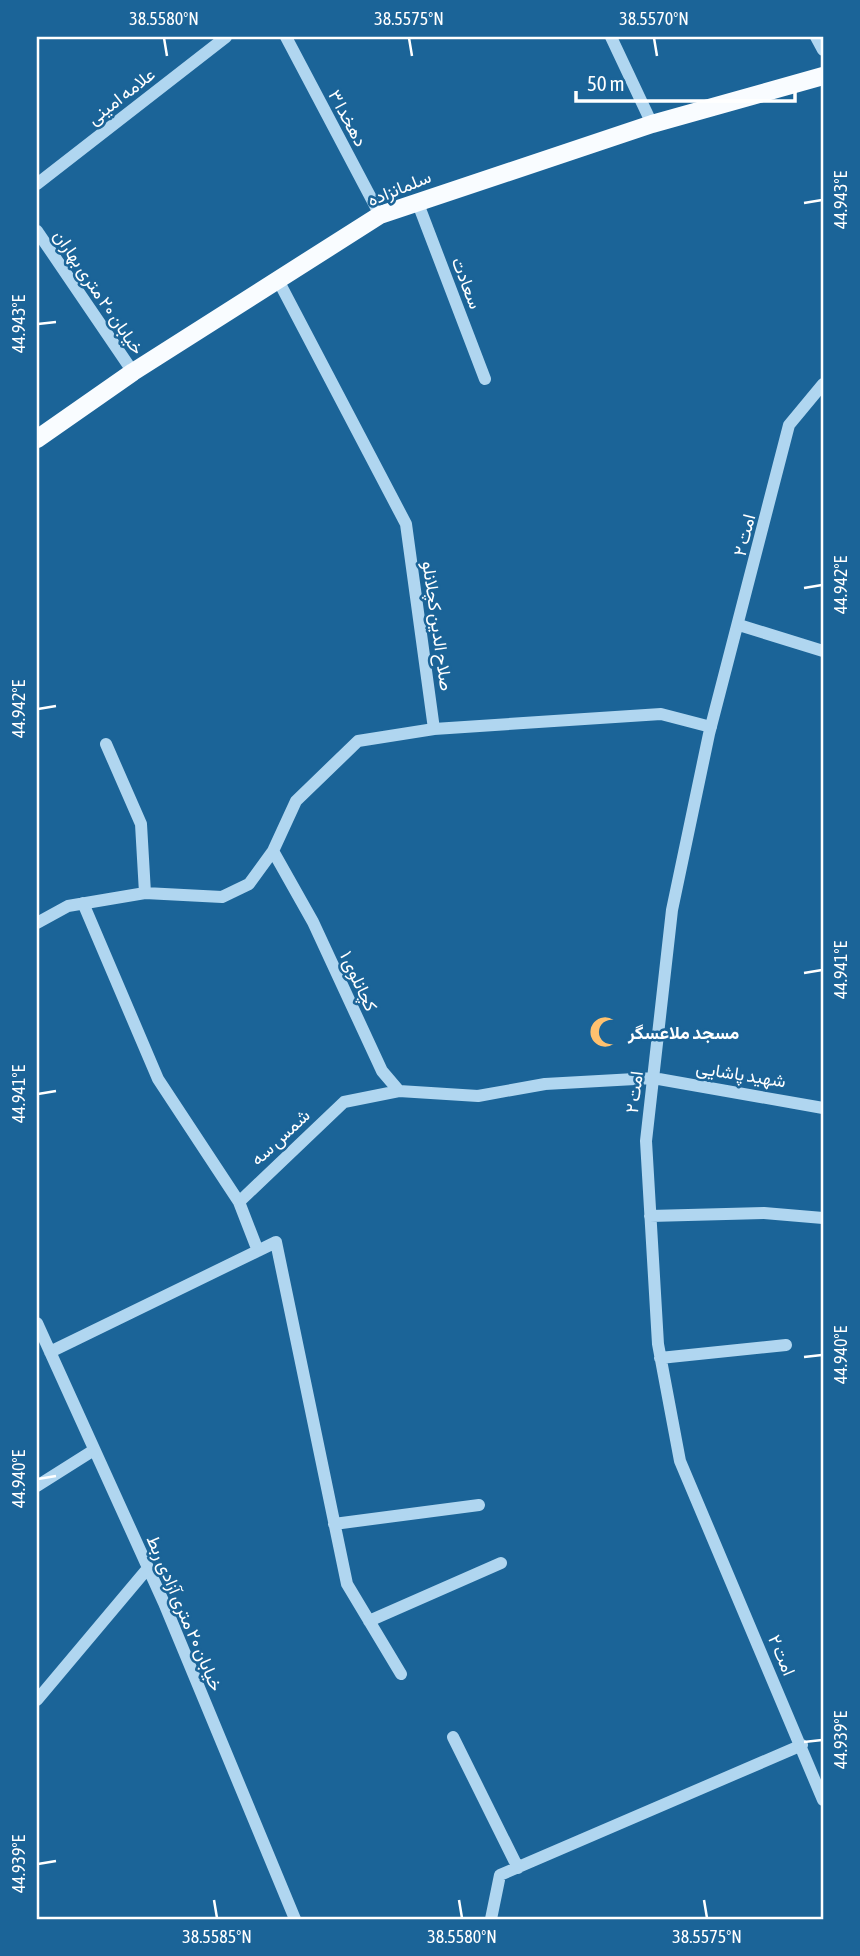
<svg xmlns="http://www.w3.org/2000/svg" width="860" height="1956" viewBox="0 0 860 1956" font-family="'Asap Condensed',Vazirmatn,sans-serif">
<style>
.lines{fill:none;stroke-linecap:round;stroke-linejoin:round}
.minor{stroke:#b0d6f0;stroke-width:12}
.major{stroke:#f9fcff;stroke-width:18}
.ticks{fill:none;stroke:#fff;stroke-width:2.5}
.labels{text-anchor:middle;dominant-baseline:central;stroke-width:5;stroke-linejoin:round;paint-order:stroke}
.street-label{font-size:18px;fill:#fff;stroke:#1b6498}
.poi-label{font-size:18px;font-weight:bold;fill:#fff;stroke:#1b6498;text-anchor:start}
.neatline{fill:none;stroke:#fff;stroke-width:2.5}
.ticks-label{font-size:18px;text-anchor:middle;fill:#fff}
</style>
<rect width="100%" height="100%" fill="#1b6498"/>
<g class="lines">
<path class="minor" d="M286,37L380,215
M611,37L652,124
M816,37L823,50
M37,184L226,37
M417,201L485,379
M37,231L133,372
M278,280L406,524L434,729L661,714L711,727
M823,384L789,425L709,734L672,910L646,1141L658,1344L680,1461L823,1800
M739,625L823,651
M434,729L358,741L296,801L273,851L313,922L382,1071L399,1091L478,1096L545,1084L653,1078L823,1108
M106,744L141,824L145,893
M83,903L158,1079L239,1202
M37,923L68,906L145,893L222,897L249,884L273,851
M650,1216L764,1213L823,1218
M258,1251L239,1202L344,1102L399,1091
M37,1323L164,1603L295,1919
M50,1352L276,1242L347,1584L401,1674
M660,1358L786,1345
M37,1486L94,1450
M334,1524L479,1505
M369,1621L501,1563
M37,1700L148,1568
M453,1737L518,1868
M491,1919L500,1875L802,1745"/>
<path class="major" d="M37,439L133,372L380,215L652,124L823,76"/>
</g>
<path class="ticks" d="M164,38L167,56M409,38L412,56M654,38L657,56M804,203L822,200M38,324L56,322M804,588L822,585M38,709L56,706M804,973L822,970M38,1094L56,1091M804,1357L822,1355M38,1479L56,1476M804,1742L822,1740M38,1864L56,1861M214,1900L217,1918M459,1900L462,1918M704,1900L707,1918"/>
<defs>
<symbol id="mosque-bare" viewBox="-9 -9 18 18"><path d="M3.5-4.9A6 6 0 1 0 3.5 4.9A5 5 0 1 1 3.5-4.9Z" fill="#ffc16f" stroke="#1b6498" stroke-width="2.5" paint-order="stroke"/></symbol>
</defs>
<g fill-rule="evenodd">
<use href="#mosque-bare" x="583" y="1010" width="44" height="44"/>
</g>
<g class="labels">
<g class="street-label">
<text transform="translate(121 96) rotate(-38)">علامه امینی</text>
<text transform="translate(348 118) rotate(62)">دهخدا ۳</text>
<text transform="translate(399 188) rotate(-22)">سلمانزاده</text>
<text transform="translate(467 283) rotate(69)">سعادت</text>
<text transform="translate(99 292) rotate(56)">خیابان ۲۰ متری بهاران</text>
<text transform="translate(744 535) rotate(-76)">امت ۲</text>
<text transform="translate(438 626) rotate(82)">صلاح الدین کچلانلو</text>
<text transform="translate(359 981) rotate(65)">کچانلوی ۱</text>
<text transform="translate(741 1074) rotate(9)">شهید پاشایی</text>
<text transform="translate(634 1092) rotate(-83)">امت ۲</text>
<text transform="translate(280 1137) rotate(-43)">شمس سه</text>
<text transform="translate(185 1613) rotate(67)">خیابان ۲۰ متری آزادی ربط</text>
<text transform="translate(782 1655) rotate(67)">امت ۲</text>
</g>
<g class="poi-label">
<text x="628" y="1032">مسجد ملاعسگر</text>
</g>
</g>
<rect width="860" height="1956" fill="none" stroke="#1b6498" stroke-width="77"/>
<path d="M576 91v10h219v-10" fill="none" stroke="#ffffff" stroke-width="3.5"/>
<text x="587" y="91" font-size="21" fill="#ffffff" stroke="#1b6498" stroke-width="5" paint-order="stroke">50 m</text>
<rect x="38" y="38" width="784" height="1880" class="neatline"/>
<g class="ticks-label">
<text x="164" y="25">38.5580°N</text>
<text x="409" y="25">38.5575°N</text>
<text x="654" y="25">38.5570°N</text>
<text transform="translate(841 200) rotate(-90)" y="6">44.943°E</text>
<text transform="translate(19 324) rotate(-90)" y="6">44.943°E</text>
<text transform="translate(841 585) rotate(-90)" y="6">44.942°E</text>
<text transform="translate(19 709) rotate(-90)" y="6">44.942°E</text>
<text transform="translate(841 970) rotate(-90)" y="6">44.941°E</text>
<text transform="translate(19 1094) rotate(-90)" y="6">44.941°E</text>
<text transform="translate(841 1355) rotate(-90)" y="6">44.940°E</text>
<text transform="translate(19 1479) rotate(-90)" y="6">44.940°E</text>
<text transform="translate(841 1740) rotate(-90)" y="6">44.939°E</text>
<text transform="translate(19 1864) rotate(-90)" y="6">44.939°E</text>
<text x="217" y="1943">38.5585°N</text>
<text x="462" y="1943">38.5580°N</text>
<text x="707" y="1943">38.5575°N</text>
</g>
</svg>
